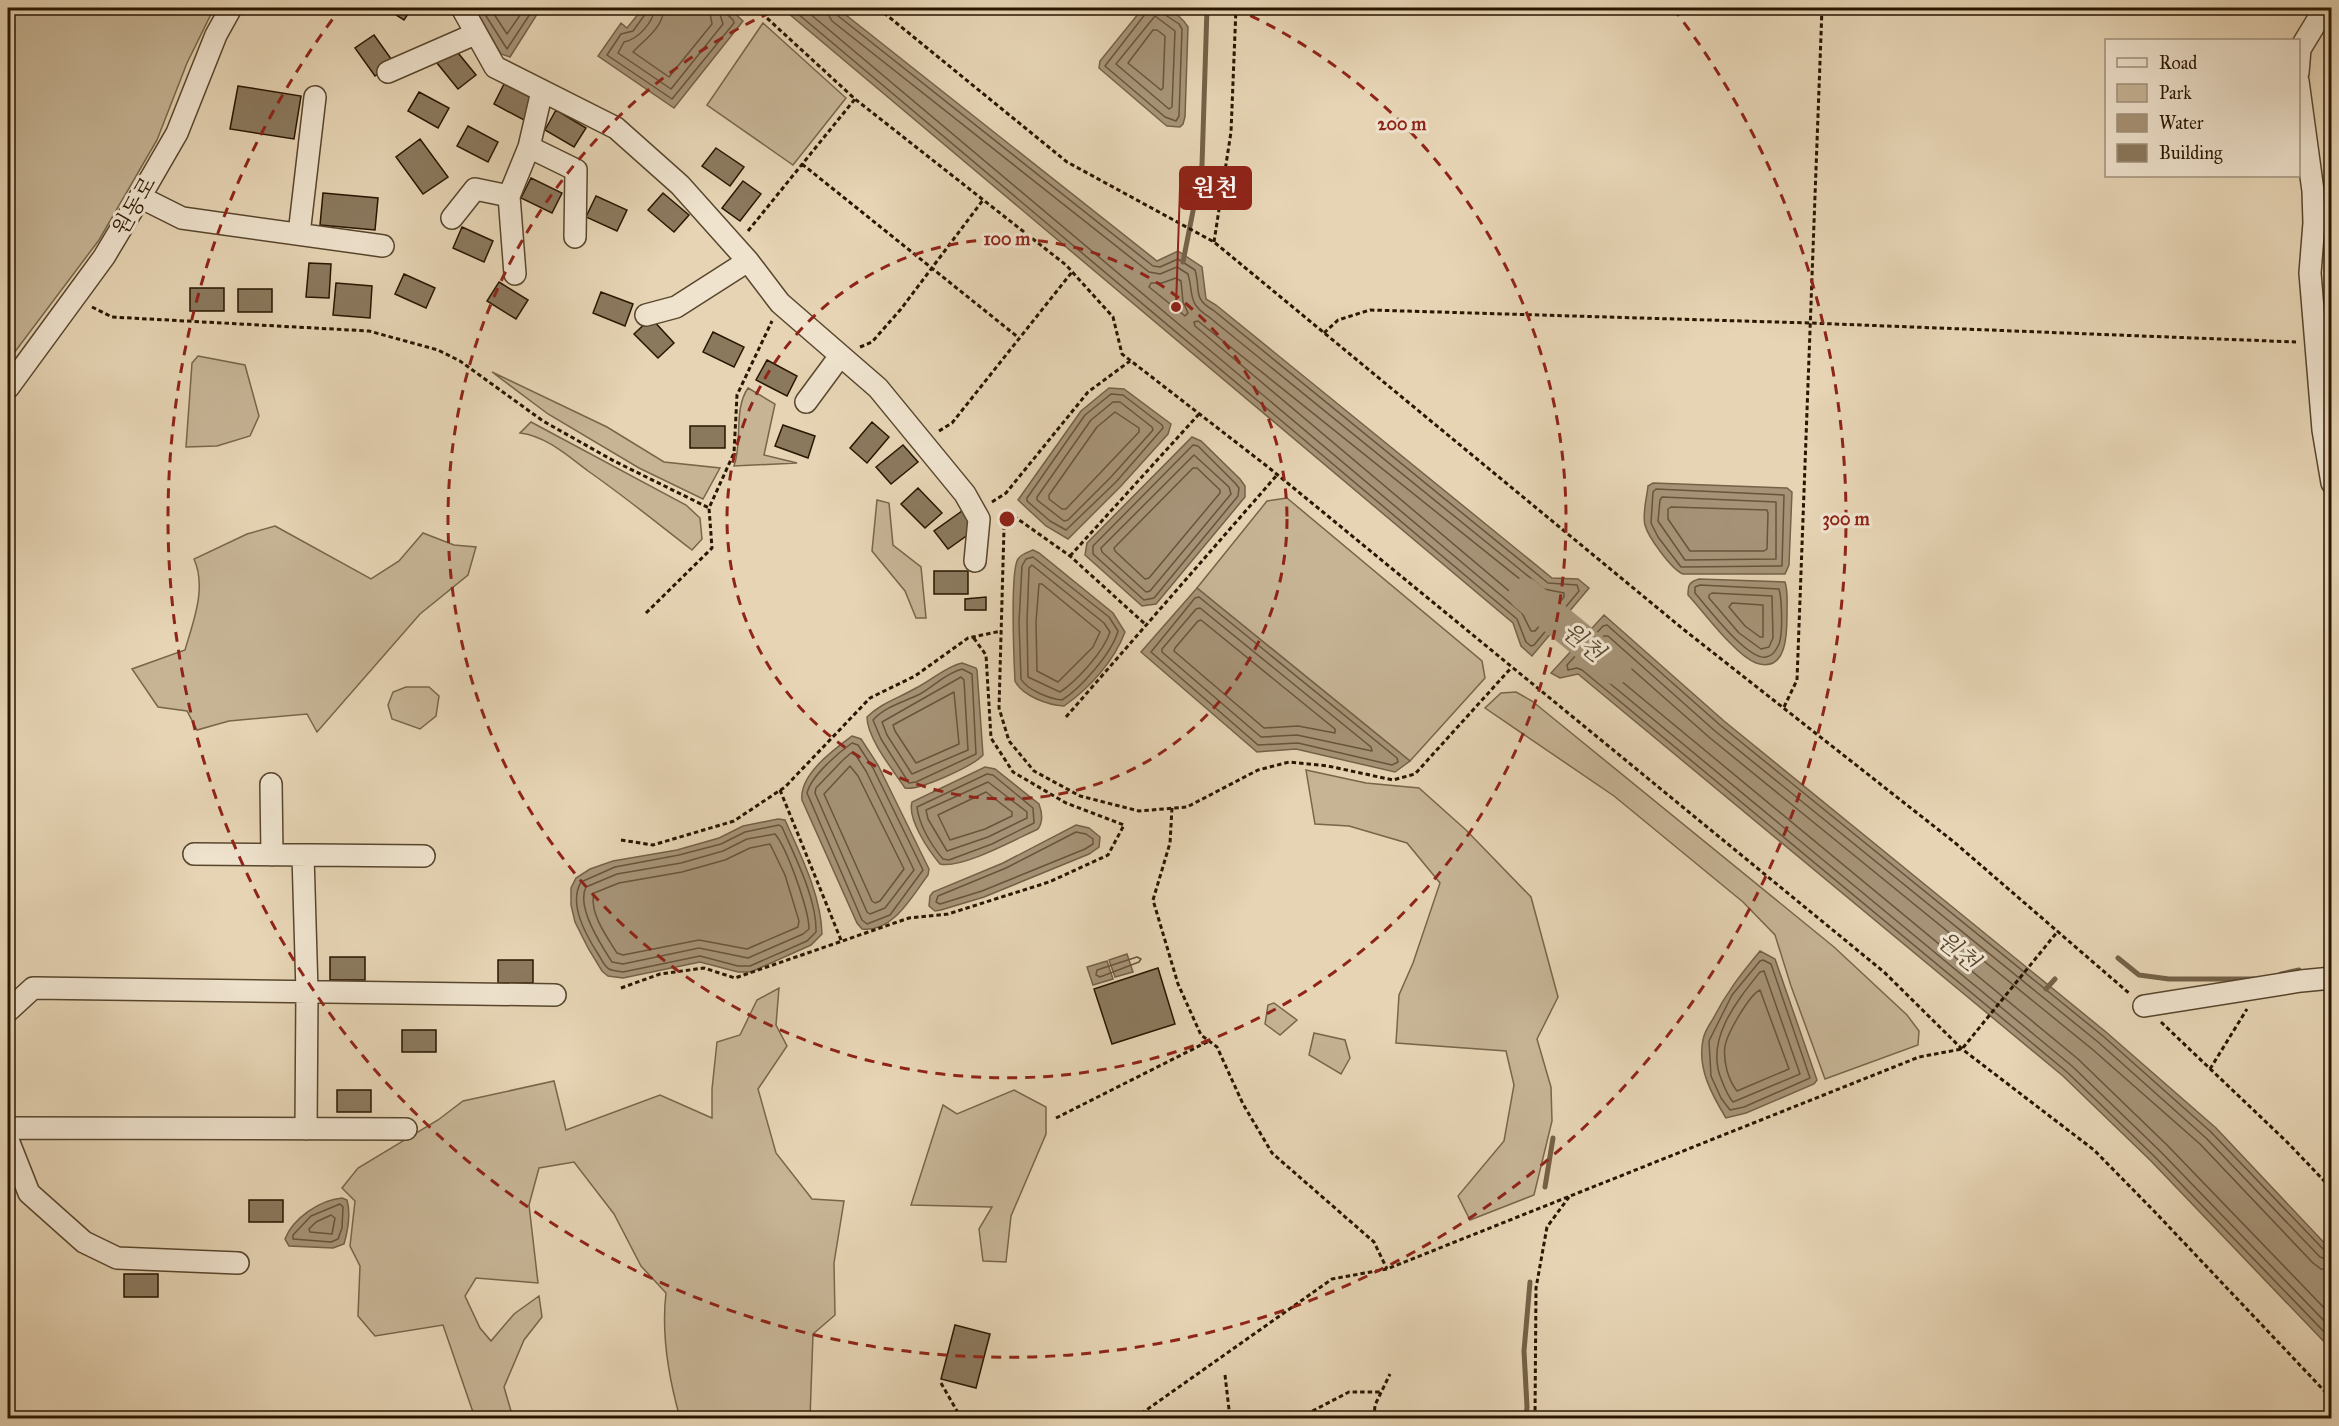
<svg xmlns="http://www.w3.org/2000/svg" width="2339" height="1426" viewBox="0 0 2339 1426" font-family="'IM FELL Great Primer','Noto Serif KR',serif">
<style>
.green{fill:#c6b495;stroke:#78654a;stroke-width:1.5}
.water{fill:#a69377;stroke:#746147;stroke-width:1.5}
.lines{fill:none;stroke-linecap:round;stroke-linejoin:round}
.shore{stroke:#68543c;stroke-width:1.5}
.stream{stroke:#746147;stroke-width:5}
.river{stroke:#a69377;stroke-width:33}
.building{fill:#8b795e;stroke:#291600;stroke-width:1.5}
.minor-casing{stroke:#58462d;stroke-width:24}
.path{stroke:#291600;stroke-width:3;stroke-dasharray:4.5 3;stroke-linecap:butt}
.minor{stroke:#efe3ce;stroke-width:21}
.ring{fill:none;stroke:#8f2418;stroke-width:3;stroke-dasharray:10 8}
.labels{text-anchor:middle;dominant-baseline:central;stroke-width:6;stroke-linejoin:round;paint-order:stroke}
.street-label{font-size:22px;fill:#291600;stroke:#efe3ce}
.water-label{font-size:24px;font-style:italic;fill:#5b4830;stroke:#efe3ce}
.centre{fill:#8f2418;stroke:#efe3ce;stroke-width:3}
.ring-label{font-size:18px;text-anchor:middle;font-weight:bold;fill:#8f2418;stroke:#efe3ce;stroke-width:6;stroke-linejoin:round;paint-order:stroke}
.leader{fill:none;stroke:#8f2418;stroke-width:2}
.callout-dot{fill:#8f2418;stroke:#efe3ce;stroke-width:2}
.callout{fill:#8f2418;stroke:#8f2418;stroke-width:2}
.callout-label{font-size:24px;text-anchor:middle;font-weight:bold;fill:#fff}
</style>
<rect width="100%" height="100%" fill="#e6d4b4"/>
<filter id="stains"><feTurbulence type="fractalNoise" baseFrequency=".00333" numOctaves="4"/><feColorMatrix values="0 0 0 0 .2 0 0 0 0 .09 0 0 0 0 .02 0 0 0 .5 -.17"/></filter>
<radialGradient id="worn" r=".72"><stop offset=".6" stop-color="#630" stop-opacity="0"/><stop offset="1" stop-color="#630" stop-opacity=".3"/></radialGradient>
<path class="green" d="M8,8H214L187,63L157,140L99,240L8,361Z
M763,23L846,98L793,165L707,105Z
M198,356L245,365L259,416L250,436L217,446L186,447L192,363Z
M492,372L607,427L664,462L720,468L703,499L639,468L548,414Z
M748,388L775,404L764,455L797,463L734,466C743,441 733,410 748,388Z
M531,422L686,505L700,518L702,539L692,550C657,523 624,496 588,471C568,456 546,436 520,433Z
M1287,498L1482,661L1485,678L1410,761L1197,588L1267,501Z
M877,500L889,503L893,545L921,567L926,618H916L905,591L872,551Z
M275,526L371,579L399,561L423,533L454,545L476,547L468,575L420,614L317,732L307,714L229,721L197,730L187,711L158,707L132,669L185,650C193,622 207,588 194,559L247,534Z
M406,687H429L439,696L436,716L420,729L392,719L388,705L393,692Z
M1516,692L1532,701L1834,947L1907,1015L1919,1031L1918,1045L1825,1079L1791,986L1775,935L1743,902L1614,796L1485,708L1501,693Z
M1306,770L1366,783L1419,788L1466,830L1531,897L1558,997L1537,1039L1551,1087L1552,1121L1534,1195L1470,1220L1458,1196L1504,1141L1514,1085L1506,1051L1396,1043L1399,995L1413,963L1440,883L1407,843L1349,826L1315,824Z
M779,988L776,1025L787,1046L758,1089L776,1153L812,1199L844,1201L834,1263L835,1315L813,1334L810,1418H680C669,1379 661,1335 666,1293L641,1266L614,1214L574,1162L539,1168L529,1205L538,1283L476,1278L465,1296L480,1328L491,1341L514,1314L539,1296L542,1317L524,1340L504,1387L513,1418H475L443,1325L375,1336L358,1316L360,1266L350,1246L355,1201L342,1188L358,1168L438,1120L463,1101L554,1081L566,1130L660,1095L712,1118V1089L717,1042L740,1035L757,1000Z
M1274,1003L1297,1020L1280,1035L1265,1024L1268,1005Z
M1314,1033L1345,1040L1350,1058L1341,1074L1309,1055Z
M1014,1090L1046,1107V1134L1011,1216L1006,1262L983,1261L979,1229L992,1207L911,1205L943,1105L957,1114Z"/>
<path class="water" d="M475,8H541L510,57L501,54Z
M643,8H729L743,21L674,108L598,56L621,23L627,28Z
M782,8H837L1157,261L1178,251L1202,267L1206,299L1216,305L1552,578L1578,579L1589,588L1532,656L1521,646L1513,623Z
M1143,8C1162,7 1177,9 1188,27L1185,117L1183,124L1180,127L1167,126L1162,122L1099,68L1100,61Z
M1109,388L1124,389L1171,424L1168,434L1121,486L1068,539L1046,526L1018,500L1081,411Z
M1192,437L1201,441L1240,479L1245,486V497L1156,604L1142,606L1085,555L1087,543Z
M1653,483L1787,488L1792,492L1789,565L1785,574H1683C1672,570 1648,537 1645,525C1642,514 1647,497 1648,486Z
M1033,550L1039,553L1113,613L1125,632C1114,661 1090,688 1064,706C1048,705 1022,696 1015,681C1014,661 1010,571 1018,559C1021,554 1028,552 1033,550Z
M1699,579L1785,582C1788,591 1787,601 1787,610C1787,628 1789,674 1756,663C1735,655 1704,612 1688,595C1688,585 1689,582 1699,579Z
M1197,588L1410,761L1395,772L1296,749L1257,752L1141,652Z
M1604,615L1724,721L2106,1032L2216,1128L2331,1250V1349L2151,1161L2063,1076L1578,674L1560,678L1551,673Z
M962,663L976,668L977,670L983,755C973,766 919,791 905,788C893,770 867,738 867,717C881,703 899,698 916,688C932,680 945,667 962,663Z
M852,736L861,739L878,765L929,869L928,875C912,896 893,933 862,929L857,923L802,800C799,775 833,750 852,736Z
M985,767L995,769L1039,804C1042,812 1043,822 1038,829C1016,839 962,869 940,864C929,851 907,819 912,802Z
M778,819L785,820C801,856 821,895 822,934L811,945L751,972H738L700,962L623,978L608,976L602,971L588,948L575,922L571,905V888L576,878L590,869L613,861L677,850L719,838L743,826Z
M1076,825L1089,828L1100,837L1099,847L1089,854L984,897L941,910L935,911L929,906L930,896L933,892L1003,863Z
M1760,951L1775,959L1817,1080L1814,1084L1746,1113L1726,1118C1712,1095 1697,1068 1703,1040C1704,1033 1709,1025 1713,1019C1726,993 1741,974 1760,951Z
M1127,954L1133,972L1115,977L1109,960Z
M1107,961L1113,979L1093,985L1087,967Z
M342,1198L347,1200C351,1214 348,1230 344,1244L333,1248L289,1246L285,1239C293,1218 320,1200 342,1198Z"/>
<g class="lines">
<path class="shore" d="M481,8L507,49L534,8
M490,8L507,34L525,8
M647,8L646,13L633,31L621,34L607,55L672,99L734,23L733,20L726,13L725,8
M655,8C653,22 639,39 624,42L618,53L671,89L723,24L718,8
M664,8C663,28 645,39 633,52L669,77L712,24L709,8
M791,8L1517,619L1526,642L1531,646L1534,645L1579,591L1577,585L1548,583L1213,310C1192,298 1201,290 1195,270L1178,259L1160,267L1153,266L837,15L834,8
M803,8L1522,613L1531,631H1535L1564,597V593L1544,589L1209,317C1187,303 1194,295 1188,274L1177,267L1160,274L1149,272L832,21L828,14L827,8
M1147,8L1146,13L1105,66L1165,117L1176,121L1179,116L1182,29L1179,24L1164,14L1162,8
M1155,16L1175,31L1172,107L1169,109L1116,64Z
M1153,30H1157L1165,36L1163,88L1161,90L1128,63Z
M1176,278L1181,281L1183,302L1188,313L1185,316L1149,287L1151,283H1162Z
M1198,321L1546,600V604L1538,614H1534L1527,606L1195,326L1194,322Z
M1111,394L1123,395L1162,425L1163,428L1116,482L1066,530L1050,521L1027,501V498L1085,415Z
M1113,402H1120L1152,427L1153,430L1111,477L1068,520L1064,521L1037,500V497L1091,420Z
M1115,412L1139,428V432L1066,509H1062L1049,499V495L1097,427Z
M1193,445L1198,446L1235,483L1239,488L1238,496L1154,598L1144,600L1093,554V546Z
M1194,455L1229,487L1231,494L1150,591L1146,592L1102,552L1101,548Z
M1193,468H1197L1220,490V493L1149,578L1145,579L1115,551L1114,548Z
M1656,489L1784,495L1782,566L1681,567L1658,537L1651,523L1653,492Z
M1662,497L1776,502V559L1685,560L1658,521L1660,500Z
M1671,507L1767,510L1768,513L1767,549L1764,551H1690L1668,519V509Z
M1033,557L1109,617L1118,631C1112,653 1081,688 1062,700C1050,699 1027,690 1021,679L1019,622L1022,566L1026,559Z
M1032,565L1104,623L1110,632C1104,651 1077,681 1060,692L1028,677L1027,622L1029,568Z
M1039,584H1042L1100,632L1093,647L1058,682L1037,671L1036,622Z
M1700,585L1779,589C1782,600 1783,634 1779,644C1776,650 1773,656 1766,657C1748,661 1707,607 1695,593V587Z
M1712,593L1772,596L1773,638L1769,647L1761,649L1739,633L1709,598V595Z
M1199,597L1397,758L1398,762L1392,765L1298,743L1258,745L1151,652L1195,598Z
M1732,603L1763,605V637H1760L1745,626L1729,607Z
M1200,608L1371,747L1372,751L1297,735L1261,737L1162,652V649L1196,609Z
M1201,620L1335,729V733L1298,726L1264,728L1174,651L1175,648L1198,621Z
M962,669L972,674L976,754L916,782L909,783L881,739L873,720C886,706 904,702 920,694C934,686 946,673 962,669Z
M961,677L964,680L968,750L912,774L887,735L882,722Z
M954,692L959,744L916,763L895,731L893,725Z
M852,743L858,745L873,768L923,870L890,915L867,924L862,920L807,793C811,776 838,753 852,743Z
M851,753L855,754L866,771L914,870L885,908L870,914L867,912L815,793L816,788L843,760Z
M850,766L858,776L904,869L880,901L875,903L872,901L824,794Z
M987,774L993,775L1033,808L1034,823L992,844L949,860L943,859C931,845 919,825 917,807Z
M988,782L1027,812V818L988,837L947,851L928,819L926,810Z
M986,792L1012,812V816L985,829L950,840L938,815Z
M779,825L782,827C795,857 817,899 816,932L807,941L750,966H738L700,956L623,972C619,971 613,971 609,969C604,966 601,958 598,954C586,935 568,904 581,882L615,867L679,855L721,844L745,832Z
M1076,832L1086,834L1093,839V844L1085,849L982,891L940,904L936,902L938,896L1006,868Z
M775,834C787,848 809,910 809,929L803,934L748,958L699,948L623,964L612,962C601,945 576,907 586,887L617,874L681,863L723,851L747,839Z
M770,844L785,875L799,921L798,927L747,949L699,940L623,955L617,953C607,937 589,913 594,893L619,883L682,872L725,860L750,848Z
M1137,957L1141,959L1139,962L1100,977L1096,975L1097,970Z
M1763,960L1771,964L1810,1078L1744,1107L1730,1110L1721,1098L1711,1076L1709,1041L1732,995L1760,961Z
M1764,971L1800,1074L1733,1102C1728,1096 1725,1089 1722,1081C1704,1041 1736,1002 1760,972Z
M1760,990L1789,1069L1737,1091C1728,1080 1723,1061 1725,1046C1727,1034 1749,995 1760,990Z
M340,1204L343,1207L342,1228L338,1239L331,1242L293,1239V1235L311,1216Z
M331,1215L335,1218L332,1234L310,1232L309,1229L316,1222Z
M2332,1253L2325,1251L2211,1132L2103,1036L1720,725L1607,625L1603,626L1567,665L1568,670L1577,668L1582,670L2067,1072L2155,1157L2332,1340
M2332,1261L2320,1257L2206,1138L2098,1042L1715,731L1608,636H1604L1584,658V662L2072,1066L2161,1152L2332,1329
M2332,1270L2321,1269L2313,1263L2200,1144L2092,1049L1710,738L1608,648H1604L1597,657V661L2078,1059L2167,1145L2332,1316"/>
<path class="stream" d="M1183,262L1202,165L1207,8
M2118,958L2139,975L2169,979H2254
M2281,974L2299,970
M2046,989L2055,979
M1545,1187L1553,1138
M1526,1418L1527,1407L1524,1351L1530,1282"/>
<path class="river" d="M1525,594L1615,668"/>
</g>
<path class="building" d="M385,8H412L404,20Z
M374,35L394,63L375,76L355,48Z
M454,48L476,75L458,89L437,63Z
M504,84L534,99L524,120L494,104Z
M238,86L301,96L294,139L230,129Z
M419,92L449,108L438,128L408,111Z
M556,110L586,128L574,147L545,130Z
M468,126L498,142L488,162L457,146Z
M420,139L448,177L423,194L396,157Z
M716,148L744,167L730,186L702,166Z
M531,178L562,193L552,213L521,198Z
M743,181L761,194L740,221L722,208Z
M323,193L378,198L375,230L320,225Z
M663,193L689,215L674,232L648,210Z
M596,196L627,210L617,231L586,217Z
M462,227L493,241L484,262L453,248Z
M309,263L331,264L329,298L306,297Z
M404,274L435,288L426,308L395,294Z
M499,282L528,300L516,319L487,301Z
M336,283L372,286L370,318L333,315Z
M190,288H224V311H190Z
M238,289H272V312H238Z
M601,292L633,304L625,326L593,313Z
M651,318L674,343L658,358L634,334Z
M713,332L744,347L734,367L703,352Z
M767,360L797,376L787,396L756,380Z
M872,422L889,437L867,463L850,448Z
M783,425L815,436L808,458L775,446Z
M690,426H725V448H690Z
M903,445L918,462L891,484L876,467Z
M918,488L942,513L925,528L901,504Z
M962,511L976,529L948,549L934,531Z
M934,571H968V594H934Z
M986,597V610H965V599Z
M330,957H365V980H330Z
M498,960H533V983H498Z
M1158,968L1175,1024L1112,1044L1094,989Z
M402,1030H436V1052H402Z
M337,1090H371V1112H337Z
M249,1200H283V1222H249Z
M124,1274H158V1297H124Z
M955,1325L990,1334L976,1388L941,1379Z"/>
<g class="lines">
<defs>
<path id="minor" d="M462,8L495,67L616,128L680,185L748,261L780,303L878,388L965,494L979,519L975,561
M388,72L475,34
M2298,73L2300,49L2325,8
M2298,81L2313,191L2314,223L2310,273L2323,430L2332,483
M529,147L576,170L575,237
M140,197L182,218L383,246
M452,218L475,189L509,196
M299,234L315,97
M515,274L509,196L529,147L542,91
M646,315L676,307L748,261
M8,388L104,257L140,197L177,133L216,35L231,8
M806,402L840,356
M271,784L272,855
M194,854L424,856
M303,855L307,992L306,1129
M2144,1006L2301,981L2332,978
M8,1011L33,988L555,995
M8,1128L406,1129
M8,1140L29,1193L84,1242L117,1258L238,1263"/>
</defs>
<use href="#minor" class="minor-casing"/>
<path class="path" d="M756,8L855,99L1066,265L1113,317L1122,354L1268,467L1884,972L1962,1049L2094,1150L2154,1211L2332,1399
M878,8L1067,162L1214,242L1683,629L1954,842L2130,994
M802,164L1019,338
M748,231L855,99
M1214,242L1231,132L1236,8
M92,307L112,317L369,331L438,350L460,361L543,421L614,461L709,508
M1324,333L1338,320L1370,310L1810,323L2296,342
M860,347L872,342L901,309L983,200
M939,431L952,423L1072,272
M992,502L1006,493L1088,392L1130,361
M998,518L1015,517L1070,556L1145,624
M999,519L1004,528L999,708L1009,741L1034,771L1080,796L1139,811L1187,807L1258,770L1289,762L1328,766L1393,780L1415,774L1511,668
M1070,556L1199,414
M646,613L712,548L709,508L734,453L737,395L772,321
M1784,707L1797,680L1822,8
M1066,717L1277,475
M780,790L841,940
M1172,808L1170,843L1153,900L1178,984L1201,1035L1217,1047L1243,1104L1272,1153L1374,1242L1387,1269
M621,840L653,845L734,821L785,787L870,698L915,676L968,638L1001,631
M621,988L660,974L704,968L735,978L909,918L948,914L1049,882L1108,855L1124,825L1066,803L1013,772L991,738L986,655L973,637
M2161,1022L2287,1142L2332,1189
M2210,1069L2247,1009
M1056,1118L1209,1041
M1225,1375L1230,1418
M941,1383L961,1418
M1135,1418L1332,1279L1387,1269L1919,1057L1962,1049L2058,931
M1299,1418L1349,1392H1381
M1374,1418L1375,1405L1390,1374
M1535,1418L1536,1288L1547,1227L1569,1197"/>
<use href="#minor" class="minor"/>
</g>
<g class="ring">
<circle cx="1007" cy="519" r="280"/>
<path d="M1234 8A559 559 0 1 1 780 8"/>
<path d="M1673 8A839 839 0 1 1 341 8"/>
</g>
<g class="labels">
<g class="street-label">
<text transform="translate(134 206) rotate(-60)">원동로</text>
</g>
<g class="water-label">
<text transform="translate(1583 642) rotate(39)">원천</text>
<text transform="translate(1958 951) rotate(39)">원천</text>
</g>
</g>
<circle cx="1007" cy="519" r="9" class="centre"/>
<g class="ring-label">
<text x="1402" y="130">200 m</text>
<text x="1007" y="245">100 m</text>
<text x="1846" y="525">300 m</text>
</g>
<path class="leader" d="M1176 307L1180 188"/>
<circle class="callout-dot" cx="1176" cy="307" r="6"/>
<rect class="callout" x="1180" y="167" width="71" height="42" rx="6"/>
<g class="callout-label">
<text x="1215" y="196">원천</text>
</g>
<rect width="2339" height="1426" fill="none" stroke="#e6d4b4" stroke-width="30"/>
<rect x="9" y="9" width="2321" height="1408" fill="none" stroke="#291600" stroke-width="3"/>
<rect x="15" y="15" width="2309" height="1396" fill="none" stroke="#291600" stroke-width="1.5"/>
<rect x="2105" y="39" width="195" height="138" fill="#efe3ce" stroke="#a0917c" stroke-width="1.5"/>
<rect x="2117" y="58" width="30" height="9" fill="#efe3ce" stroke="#a0917c" stroke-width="1.5"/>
<text x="2159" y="69" font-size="18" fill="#291600">Road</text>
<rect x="2117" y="84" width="30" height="18" fill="#c6b495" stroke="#a0917c" stroke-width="1.5"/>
<text x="2159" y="99" font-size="18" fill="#291600">Park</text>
<rect x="2117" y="114" width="30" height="18" fill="#a69377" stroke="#a0917c" stroke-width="1.5"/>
<text x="2159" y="129" font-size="18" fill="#291600">Water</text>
<rect x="2117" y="144" width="30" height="18" fill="#8b795e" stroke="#a0917c" stroke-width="1.5"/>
<text x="2159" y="159" font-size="18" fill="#291600">Building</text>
<rect width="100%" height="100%" filter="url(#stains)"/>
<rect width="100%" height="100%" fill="url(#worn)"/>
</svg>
